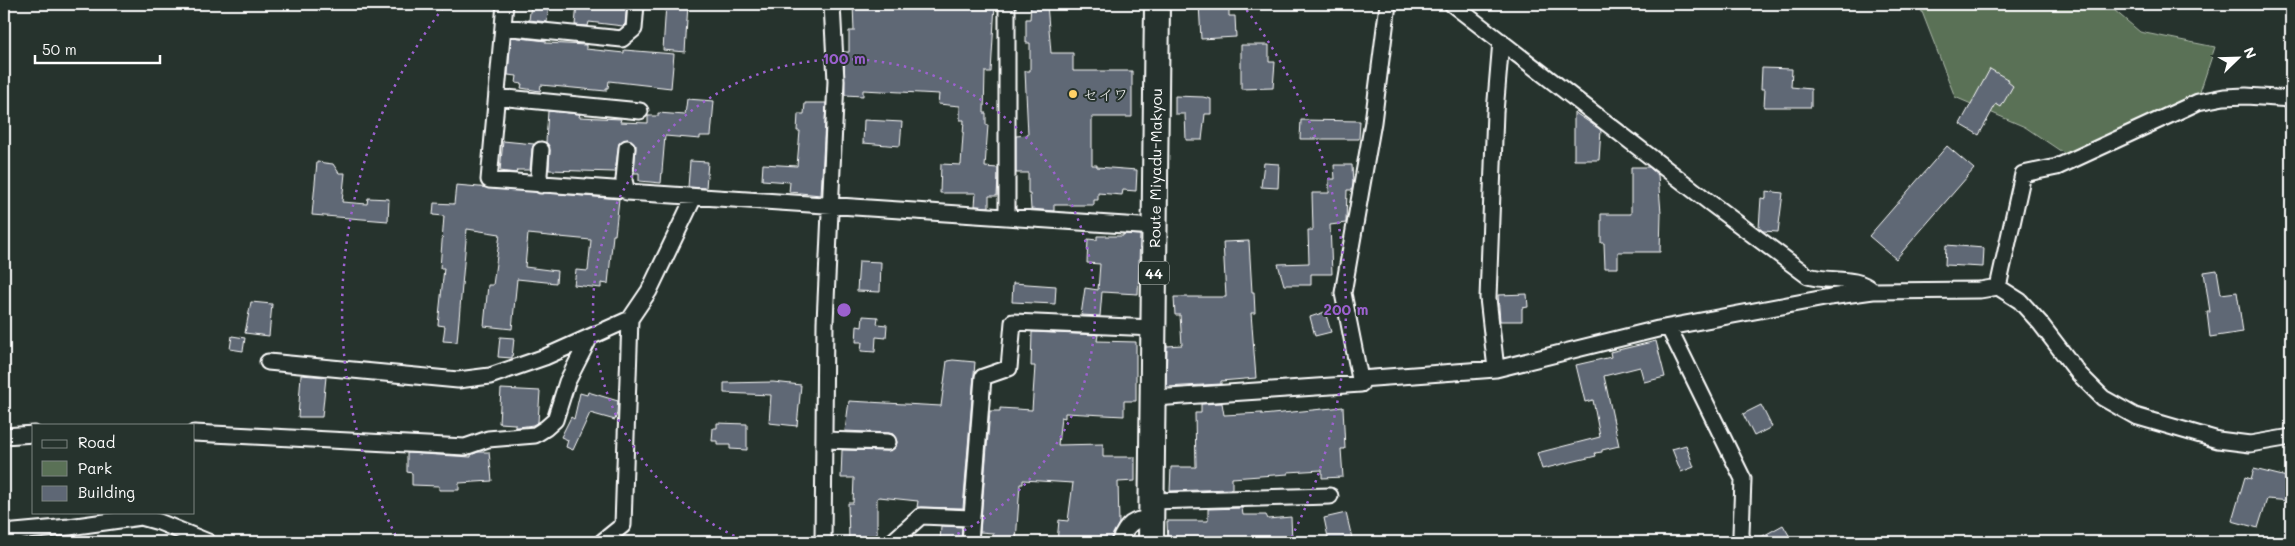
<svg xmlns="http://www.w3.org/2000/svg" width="2295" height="546" viewBox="0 0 2295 546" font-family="Mali,'Klee One',sans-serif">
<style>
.green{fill:#5a7156;stroke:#acb8aa}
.building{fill:#5e6775;stroke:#fff}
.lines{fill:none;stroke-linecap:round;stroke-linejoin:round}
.street-casing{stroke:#fff;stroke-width:19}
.primary-casing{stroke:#fff;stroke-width:28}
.street{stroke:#26332d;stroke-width:15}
.primary{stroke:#26332d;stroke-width:24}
.ring{fill:none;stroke:#9c61cf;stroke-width:2.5;stroke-dasharray:2.5 5}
.poi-dot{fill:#ffd166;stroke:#26332d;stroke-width:2}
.labels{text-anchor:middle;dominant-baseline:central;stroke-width:4;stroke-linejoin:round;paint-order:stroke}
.shield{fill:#26332d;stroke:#bec2c0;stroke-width:1}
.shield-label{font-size:14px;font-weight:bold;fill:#fff}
.poi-label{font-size:15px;fill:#fff;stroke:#26332d;text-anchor:start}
.street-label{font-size:15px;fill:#fff;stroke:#26332d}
.centre{fill:#9c61cf;stroke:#26332d;stroke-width:2.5}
.ring-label{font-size:15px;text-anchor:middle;font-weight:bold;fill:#9c61cf;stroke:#26332d;stroke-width:4;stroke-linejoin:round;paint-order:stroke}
</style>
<rect width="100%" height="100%" fill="#26332d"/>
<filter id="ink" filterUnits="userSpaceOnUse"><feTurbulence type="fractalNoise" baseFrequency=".02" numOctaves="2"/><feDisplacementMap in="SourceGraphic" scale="10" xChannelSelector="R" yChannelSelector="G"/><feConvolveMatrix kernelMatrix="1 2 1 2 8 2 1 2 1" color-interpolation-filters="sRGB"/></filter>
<g filter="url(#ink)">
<path class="green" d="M1919,4H2107L2140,32L2215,47L2199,95L2093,159L2068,156L2025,127L1955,97Z"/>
<path class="building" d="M531,4H549L547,22L529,20Z
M577,4H627L625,24L623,26L589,22L588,26L575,25Z
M666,4H688L685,52L663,50Z
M853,4H995L991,72H985L984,113H986V125H988L985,167L998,168V177L997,196H989V207L975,206L976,193H940L941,164L961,165L964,120H960V106L938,104L939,94L863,90V96L845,95L844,52H849V31H854Z
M1031,4H1047L1051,53H1073V71H1132V117H1092V165H1097V167L1137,170L1136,191L1123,190L1122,195L1098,193V200H1094V205H1054V211L1031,209L1030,194H1028V173H1016V136L1028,135L1025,71H1030V43H1026V19H1030Z
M1199,4H1229V16H1235L1236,37L1201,39Z
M511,37L546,41V43L586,45V49L624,53V50L674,54L671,88L609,81L608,88H606V91L541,85L540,91L521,88L522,84L516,83L517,76L508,75Z
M1241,45H1269V62H1275L1273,88L1241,89Z
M1762,68L1792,69L1791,87L1811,89V107H1764L1765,89H1761Z
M1990,69L2009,80L2008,82L2013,86L2001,107L1996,104L1979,135L1960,124Z
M1175,96L1203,97L1211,99V114H1205L1202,140H1186L1185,114H1175Z
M687,99L714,101L711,136H700V139L665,136L661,183L639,181V173H634L636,145L628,139L619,143L615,172L549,170L550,150L546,142L548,111L580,114L579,117L621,119L620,122L648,123V116H658V113L685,115Z
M805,103H826L821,195L789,192L790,182L762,180L763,164L797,166L800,131H797L798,114H804Z
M1574,112L1601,130L1599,160H1574Z
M864,120L902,122L900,146L863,143Z
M1301,120L1360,121L1359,139H1300Z
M503,141L534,144L532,149L530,170H517L516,173L500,171Z
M1947,146L1974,169L1896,259L1869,236Z
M690,161L708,162L706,188L688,187Z
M317,162L333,164L339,173H345L342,202L367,204L368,198L389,199L388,221L312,215Z
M1264,163L1279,164L1278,188L1261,187Z
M1334,165H1352L1353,184L1352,190H1347L1346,223L1330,225L1332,274H1311V285H1284L1278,264L1309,263L1308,230H1313L1312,193H1329V179H1335Z
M1631,167H1649L1658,175L1661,213L1660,252H1618V268H1605L1604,243H1601V214H1631Z
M456,185L619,199L615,235H613L608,284L601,283V288L574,285L576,270L588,271L591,240L528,234L525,267L557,271L556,283L517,279L512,329L484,326L488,285H493L500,234L467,229L457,342L443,341L445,326L438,325L444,268H440L444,216L433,215L434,203L454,204Z
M1766,191L1783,193L1778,232L1763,231L1759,228L1761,198L1766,199Z
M1123,234L1140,235L1138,294L1102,292L1100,316L1081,315L1085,288L1098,290L1100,264L1087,263L1088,239L1097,240V236H1123Z
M1249,241L1252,292H1254L1255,313H1251L1256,378L1221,381V384L1166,387L1167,346L1182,345L1180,315H1175L1174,297H1226L1223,242Z
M1946,245L1984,248L1983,267L1945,265Z
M859,261L881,262L880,292L857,291Z
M2217,270L2221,294L2237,292L2243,332L2210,337L2207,312H2210L2204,272Z
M1013,283L1056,286L1055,304L1012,302Z
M1527,294L1528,307L1522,308V321H1500L1498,295Z
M251,302L272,304L269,336L245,333Z
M1325,312L1331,332L1315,336L1310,317Z
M863,316L878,317L877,324L887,325L886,338L876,337L875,352L861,351L862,342H856L857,326L862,327Z
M1032,332L1098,335L1097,341L1136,342V401H1124V416L1065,413V418L1061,417L1058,445L1103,444V457H1135V481L1118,482L1119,523L1110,542H1057L1059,520L1068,521L1073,483L1023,480V484H1020L1016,542H992L993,533L980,532L990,411H1000V408L1032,410L1035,366H1031Z
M232,336L245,338L243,351L230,349Z
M500,337L514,338L512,358L498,357Z
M1656,341L1665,377L1644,382L1640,367L1604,376L1619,446L1602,450V452L1595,453L1596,456L1542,469L1537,453L1600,437L1593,400L1585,402L1576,365L1611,357L1610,352Z
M953,360L975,362L963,508L917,507L918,501L879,497L877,498V542H849L848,503H853L854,478H841L842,450L888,451L896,447L897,442L893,434L889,433L845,431L849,401L941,406L947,361Z
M301,375L326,377L322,417H298Z
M773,382L801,385L797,426L769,423L771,395L724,393V383Z
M501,389L540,391L538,422L533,425L519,427H515V424L499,423Z
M588,392L618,401L617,413L615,420L590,413L573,450L566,447L568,440L561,437L571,417L574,419L580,393L587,395Z
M1222,403L1224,415L1262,413V415L1343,407L1345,449H1341L1343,477L1322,478V470L1288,472V474L1232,478V489L1170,491L1171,467H1196L1195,413H1201V404Z
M1761,405L1772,427L1754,436L1743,414Z
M717,423L747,424V450L730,449V445H717V441H712L713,428H717Z
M1686,445L1694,467L1681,472L1672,449Z
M478,452H489L492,481L459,483V490H439V486L412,485V473L407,472V453L471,457V455Z
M2254,469L2291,478V501L2267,499L2258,528L2232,521L2245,477L2251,479Z
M1242,508L1243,515H1266L1268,519L1291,517L1292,542H1168L1167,521H1208V509Z
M1346,513L1352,538L1329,542L1324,518Z
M1783,525L1793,542H1752Z
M941,526L962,527L961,542H940Z"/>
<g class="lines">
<defs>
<path id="street" d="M505,4L489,180L627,190
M1452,4L1709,202L1808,276C1831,283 1855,275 1873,291
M503,27L622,39L634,29L636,4
M497,97L640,111
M627,148L624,180L627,192L1155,227
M541,150L539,175L541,185
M1007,217V4
M1998,287L2023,174L2057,167L2198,102L2224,97L2246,96L2291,99
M1669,328L1743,479L1741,534L1743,542
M268,362L458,380L490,376L545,357L630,319
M1496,369L1488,298L1495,112L1501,41
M1360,379L1496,369L1658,329L1830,297L1873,291L1980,290L1998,287L2020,301L2040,323L2079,374L2103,398L2135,416L2218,440L2250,444L2291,437
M1154,398L1361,384L1343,293L1373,122L1388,4
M194,433L465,447L488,439L535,435L546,428L555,420L567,382L590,337
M4,436L34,434
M824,440L888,442
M1152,501L1330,496
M4,533L69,527L141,517L159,522L208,542
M602,542L623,525L630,319L649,291L694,197
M823,542L825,322L836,81L832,4
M892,542L921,516L971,518
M970,542L983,377L1009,368L1013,322L1154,328
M1119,542C1127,525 1132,518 1152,519"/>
<g id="primary">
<path id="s1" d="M1151,542L1157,4"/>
</g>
</defs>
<use href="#street" class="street-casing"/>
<use href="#primary" class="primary-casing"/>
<use href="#street" class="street"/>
<use href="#primary" class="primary"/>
</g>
</g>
<g class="ring">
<path d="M748 542A251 251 0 1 1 940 542"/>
<path d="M399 542A502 502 0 0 1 446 4M1242 4A502 502 0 0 1 1289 542"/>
</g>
<circle class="poi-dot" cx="1073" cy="94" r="5"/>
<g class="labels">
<rect class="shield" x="1139" y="261.5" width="30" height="23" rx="4"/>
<g class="shield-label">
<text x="1154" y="273">44</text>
</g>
<g class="poi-label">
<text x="1083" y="94">セイワ</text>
</g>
<g class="street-label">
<text stroke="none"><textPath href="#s1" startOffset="374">Route Miyadu-Makyou</textPath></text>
</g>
</g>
<circle cx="844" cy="310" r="8" class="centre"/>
<g class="ring-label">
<text x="844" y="64">100 m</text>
<text x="1346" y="315">200 m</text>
</g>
<rect width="2295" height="546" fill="none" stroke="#26332d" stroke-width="20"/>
<rect x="10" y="10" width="2275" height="526" fill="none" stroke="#fff" stroke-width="2" filter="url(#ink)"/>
<rect x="32" y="424" width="162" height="90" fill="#26332d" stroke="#7d8581"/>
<rect x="42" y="440" width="25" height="8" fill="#26332d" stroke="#7d8581"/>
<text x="78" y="448" font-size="15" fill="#ffffff">Road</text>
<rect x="42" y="461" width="25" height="15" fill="#5a7156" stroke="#7d8581"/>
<text x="78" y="474" font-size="15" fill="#ffffff">Park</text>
<rect x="42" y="486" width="25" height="15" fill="#5e6775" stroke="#7d8581"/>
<text x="78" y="498" font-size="15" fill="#ffffff">Building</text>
<g transform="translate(2238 58) rotate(67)" stroke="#26332d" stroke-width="4" paint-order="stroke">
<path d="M0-4L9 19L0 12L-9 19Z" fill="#ffffff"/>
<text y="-8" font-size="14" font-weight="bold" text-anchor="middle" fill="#ffffff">N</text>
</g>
<path d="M35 55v8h125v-8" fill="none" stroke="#ffffff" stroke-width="2.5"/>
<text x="42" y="55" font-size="15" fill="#ffffff" stroke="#26332d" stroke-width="4" paint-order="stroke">50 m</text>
</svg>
